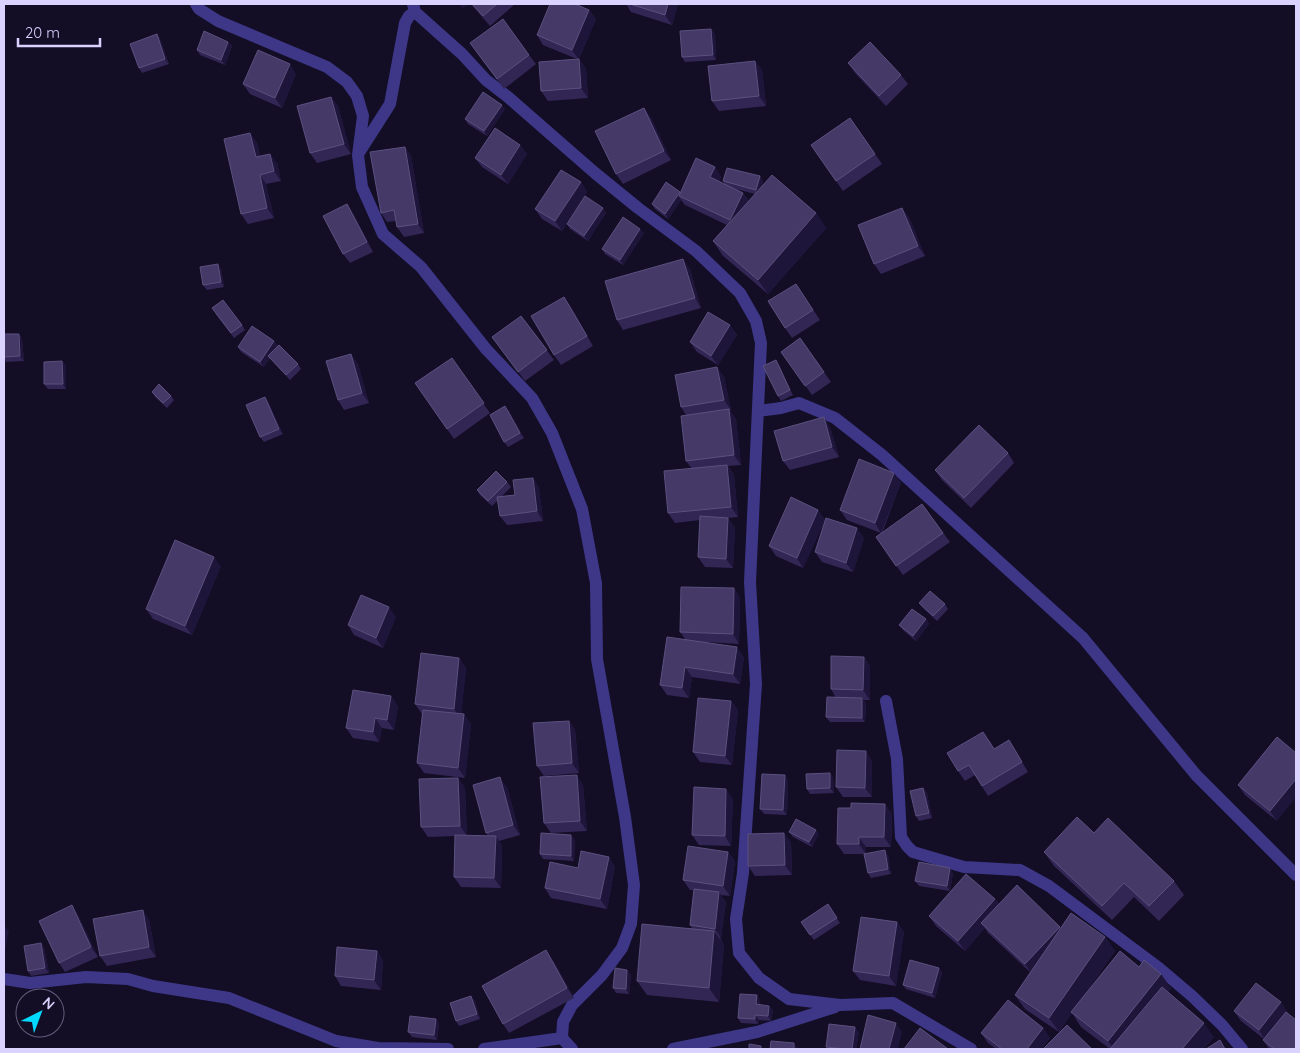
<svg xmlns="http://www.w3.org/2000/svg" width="1300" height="1053" viewBox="0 0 1300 1053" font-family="Quicksand,sans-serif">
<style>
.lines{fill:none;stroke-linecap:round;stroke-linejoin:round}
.street{stroke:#3e3788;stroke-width:12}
.wall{fill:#322655;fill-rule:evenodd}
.shaded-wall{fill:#1e153a}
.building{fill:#443967;stroke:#5b517f}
</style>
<rect width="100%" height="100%" fill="#130e26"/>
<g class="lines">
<path class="street" d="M196,4L199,9L218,21L327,67L347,82L357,96L363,116L358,155L362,187L383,234L421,267L486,349L532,398L552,433L582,509L596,583L597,659L625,817L634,885L631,924L622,948L602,975L572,1005L563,1022L562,1038L572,1049
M413,4L415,12L462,54L486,80L508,97L595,173L638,208L696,251L740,293L756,321L761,343L750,582L756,684L743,873L736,919L739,953L759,978L789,999L840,1005L893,1003L971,1049
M360,151L390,104L405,23L409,16L415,12
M758,411L781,408L799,403L835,418L882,455L1083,638L1196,775L1296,875
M886,701L897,759L901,837L907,846L913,852L964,867L1020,870L1049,886L1159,968L1192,996L1222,1025L1242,1049
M4,979L30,983L86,977L128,979L153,986L229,998L336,1041L378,1048L448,1049
M484,1049L562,1038
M673,1049L757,1032L835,1007"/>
</g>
<path class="wall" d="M471,4H515L490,26Z
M626,4H678L672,25L631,12Z
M589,10L596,19L579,59L586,69L588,98L548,101L541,91L577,59L543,45L537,35Z
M711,29L715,34L716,60L685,62L682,57Z
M157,34L160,39L169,64L142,73L139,68Z
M228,42L232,46L225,65L200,55L197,50Z
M477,53L529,55L536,64L504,89Z
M755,61L762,70L766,106L719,111L712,101Z
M848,63L901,75L908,84L886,106L855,73Z
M296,74L282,108L250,94L243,84Z
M331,97L338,106L351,154L317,163L310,153Z
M644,108L651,118L671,160L623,184L616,174Z
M505,109L487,136L468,124L465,119Z
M850,118L882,164L843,191L811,145Z
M250,133L257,143L260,156L277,163L281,181L266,184L274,218L248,224L241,214Z
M520,145L527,154L508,184L482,167L475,158Z
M405,147L411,156L424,233L404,237L397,227L396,221L387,222L381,213Z
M715,167L721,177L719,181L725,184L723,181L760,176L763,181L762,185L816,213L826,228L768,294L723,256L713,241L727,225L685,205L681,200L668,219L655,209L652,204L680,192ZM732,188L755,194L749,201L743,193Z
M581,182L587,192L562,231L542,219L535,209Z
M347,204L353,213L373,252L350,263L343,254Z
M603,208L606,213L588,241L570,229L567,224Z
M909,217L925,256L881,274L874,264Z
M644,233L623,265L605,254L602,249Z
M221,269L224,287L207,290L203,285Z
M690,269L701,308L623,330L617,320Z
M796,284L820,320L792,338L785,328Z
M564,297L571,307L593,346L561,365L554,355Z
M215,313L242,325L245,330L234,338Z
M521,316L554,360L525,381L492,337Z
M730,325L737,335L718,365L697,352L690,342Z
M4,334H19L22,339L24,361L6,362L4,358Z
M800,338L831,382L812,395L781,352Z
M274,341L278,346L298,364L301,369L290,380L270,358L264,367L241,352L238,347Z
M351,354L358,364L369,403L344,410L338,400Z
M452,358L490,413L454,439L415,383Z
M62,361L66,366V389H48L44,384Z
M779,365L793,395L781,401L778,396Z
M717,367L724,377L731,410H729L736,419L741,465L728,466L734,475L738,517L728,518L735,528L733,568L705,567L698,557L700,520L675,523L668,513L692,469L686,461V415L681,407Z
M152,392L171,396L174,400L167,408L155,397Z
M268,402L283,434L264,442L260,437Z
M509,411L524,438L508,447L504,442Z
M830,427L839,457L790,470L783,461Z
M1008,453L1014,463L971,508L942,480L935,470Z
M533,478L539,488L543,521L507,525L500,516L498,500L492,506L480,495L477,490L507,482L511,487L501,497L515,495Z
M901,482L882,533L922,504L950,542L903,575L876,537L881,533L847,520L840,510Z
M818,510L825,520L803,568L776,556L769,546Z
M864,538L853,572L822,562L815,552Z
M221,566L192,635L153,619L146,609Z
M734,588L740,598L739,644L707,642L744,657L740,684L692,677L689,698L667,695L660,685L685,639L680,632Z
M919,603L945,604L948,609L937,621L923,608Z
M396,617L383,648L354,635L348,625Z
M926,619L929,624L916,641L903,630L899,625Z
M864,657L870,666V700H863L866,703L865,722H830L826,717L836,698L831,689Z
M459,658L466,668L461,714H464L471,724L465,778L424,773L417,763L422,714L415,704Z
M391,696L398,706L394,730L382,728L379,742L353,738L346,728Z
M731,701L738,710L732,765L700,762L693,752Z
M569,721L575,730L579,773L544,776L537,766Z
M1277,737V821L1245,795L1238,785Z
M990,741L994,749L1015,750L1028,772L988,796L975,775L965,781L958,771Z
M872,761V797H843L836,787Z
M830,773L833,778L834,793L810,794L807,789Z
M458,778L465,788L467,836H488L486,833L507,787L520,835L499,841L502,846L501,888L461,887L454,877L455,836L428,837L421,827Z
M788,780L787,815L764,814L760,809Z
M583,785L587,831L551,833L544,823Z
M923,788L927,793L932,818L919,821L916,816Z
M733,799L731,846L699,845L692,835Z
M892,813L891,847H866V853L888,855L891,874L871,878L868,873L864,854H844L837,844Z
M789,832L819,834L812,847L793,837Z
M784,833L791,843L792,875L755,876L748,866Z
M1094,833L1174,881L1184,895L1159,921L1134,897L1112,920L1054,866L1044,852Z
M575,840L574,861L543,859L540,854Z
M728,852L735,861L730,896L721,895L726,902L721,938H720L724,945L719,1002L647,995L637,981L692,928L690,925L694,890H690L683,880Z
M615,866L607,909L551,898L545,888L578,868Z
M953,873L950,891L919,886L915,881Z
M995,899L999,904L1061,928L1105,937L1115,951L1081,1000L1139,967L1171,988L1168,992L1214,1037L1204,1049H1110L1081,1027L1072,1013L1059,1032L1025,1009L1015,995L1030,972L988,933L985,928L965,951L936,926L929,916Z
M828,904L840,923L814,940L801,922Z
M78,915L98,957L65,972L59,963Z
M149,919L156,957L107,966L100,956Z
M897,922L904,932L896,986L860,980L853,971Z
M41,943L44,947L49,973L31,976L28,971Z
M377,951L383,961L381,990L341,986L335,976Z
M553,960L574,998L509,1033L503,1024Z
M939,968L942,973L935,998L906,989L903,985Z
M627,970L631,975L629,994L616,993L613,988Z
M760,1000V1005L773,1010L771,1021L759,1020L758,1024L741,1023L738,1018Z
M475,1001L480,1019L459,1026L456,1021Z
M1281,1002L1287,1012L1296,1049H1269L1263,1040L1264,1039L1241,1021L1234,1011Z
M436,1019L439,1024L437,1040L412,1037L408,1032Z
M1043,1028L1050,1038L1041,1049H996L988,1043L981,1033Z
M859,1032L856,1049H828L826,1047Z"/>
<path class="shaded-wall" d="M460,4H467L463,9Z
M668,4H678L672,25L665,15Z
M589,10L596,19L579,59L586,69L588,98L581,88L579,60L572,50Z
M711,29L715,34L716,60L713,55Z
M157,34L160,39L169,64L165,59Z
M228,42L232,46L225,65L221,60Z
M755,61L762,70L766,106L759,96Z
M290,64L296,74L282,108L275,98Z
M331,97L338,106L351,154L344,144Z
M502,105L505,109L487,136L484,131Z
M644,108L651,118L671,160L664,151Z
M250,133L257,143L262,167L256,157Z
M520,145L527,154L508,184L501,175Z
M405,147L411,156L424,233L418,224Z
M270,154L277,163L281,181L274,171Z
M715,167L721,177L717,187L710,177Z
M260,175L266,184L274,218L267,208Z
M760,176L763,181L760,195L756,190Z
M581,182L587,192L562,231L555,221Z
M680,192L679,196L681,200L668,219L665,214Z
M743,193L750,203L737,230L730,220Z
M347,204L353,213L373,252L367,242Z
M603,208L606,213L588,241L584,236Z
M902,208L909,217L925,256L918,246Z
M816,213L826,228L768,294L758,280Z
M640,229L644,233L623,265L620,260Z
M683,259L690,269L701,308L695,298Z
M218,264L221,269L224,287L221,282Z
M564,297L571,307L593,346L587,336Z
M730,325L737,335L718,365L711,356Z
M19,334L22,339L24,361L20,356Z
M274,341L278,346L268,356L270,358L264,367L260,362Z
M351,354L358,364L369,403L362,393Z
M776,360L779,365L793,395L790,390Z
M62,361L66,366V389L63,384Z
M717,367L724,377L731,410L724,400Z
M265,397L268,402L283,434L279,429Z
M505,406L509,411L524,438L520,433Z
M729,409L736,419L741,465L734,455Z
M824,417L830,427L839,457L832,447Z
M727,465L734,475L738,517L731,507Z
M894,473L901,482L881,533L875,523Z
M533,478L539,488L543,521L537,511Z
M818,510L825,520L803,568L797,558Z
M728,518L735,528L733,568L726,559Z
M857,528L864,538L853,572L846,563Z
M214,557L221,566L192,635L185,626Z
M734,588L740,598L739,644L733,634Z
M389,607L396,617L383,648L376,638Z
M926,619L929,624L916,641L913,636Z
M737,647L744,657L740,684L733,674Z
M864,657L870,666V700L863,690Z
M459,658L466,668L461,718L454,709Z
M685,667L692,677L689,698L682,688Z
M391,696L398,706L394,730L387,720Z
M862,698L866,703L865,722L862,718Z
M731,701L738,710L732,765L725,756Z
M464,714L471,724L465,778L458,768Z
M375,718L382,728L379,742L373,732Z
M569,721L575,730L579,773L572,763Z
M866,751L872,761V797L865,788Z
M830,773L833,778L834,793L830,788Z
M577,775L583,785L587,831L580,821Z
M785,775L788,780L787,815L783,810Z
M500,777L507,787L520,835L513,825Z
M458,778L465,788L467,836L460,826Z
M1296,779V797L1277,821L1270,811Z
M923,788L927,793L932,818L929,813Z
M726,789L733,799L731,846L725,836Z
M885,804L892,813L891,847L884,837Z
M816,830L819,834L812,847L809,842Z
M784,833L791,843L792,875L785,865Z
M571,835L575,840L574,861L571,856Z
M496,836L502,846L501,888L494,878Z
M859,837L866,847V854L859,844Z
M885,850L888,855L891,874L888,869Z
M728,852L735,861L730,896L723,886Z
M609,857L615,866L607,909L600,899Z
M950,868L953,873L950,891L947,886Z
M719,892L726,902L721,938L715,929Z
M995,899L1002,909L981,923L985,928L965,951L958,941Z
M72,905L78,915L98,957L91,947Z
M143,910L149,919L156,957L149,947Z
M897,922L904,932L896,986L889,976Z
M4,924L9,932L4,954Z
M1060,927L1067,936L1032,974L1025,964Z
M714,931L724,945L719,1002L709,988Z
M1105,937L1115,951L1059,1032L1049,1018Z
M41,943L44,947L49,973L45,968Z
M546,950L553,960L574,998L567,988Z
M377,951L383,961L381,990L374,980Z
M939,968L942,973L935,998L932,993Z
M627,970L631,975L629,994L626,989Z
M1161,974L1171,988L1123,1049H1114L1108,1041Z
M757,995L760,1000V1009L756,1004Z
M471,996L475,1001L480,1019L477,1014Z
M1281,1002L1287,1012L1265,1040L1259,1030Z
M769,1006L773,1010L771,1021L768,1016Z
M755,1015L759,1020L758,1024L755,1019Z
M436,1019L439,1024L437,1040L434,1035Z
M896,1023L902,1032L898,1049H889Z
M1204,1023L1214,1037L1204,1049H1182Z
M855,1027L859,1032L856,1049H852Z
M1043,1028L1050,1038L1041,1049H1027Z
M794,1043L798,1048L797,1049H794Z"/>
<path class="building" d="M472,4H497L483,16Z
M550,4H575L589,10L572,50L537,35Z
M630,4H668L665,15Z
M503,19L529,55L497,79L470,43Z
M711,29L713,55L682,57L680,31Z
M204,31L228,42L221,60L197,50Z
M157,34L165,59L139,68L130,44Z
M870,42L901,75L879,96L848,63Z
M258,50L290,64L275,98L243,84Z
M579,59L581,88L541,91L539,62Z
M755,61L759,96L712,101L708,66Z
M483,92L502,105L484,131L465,119Z
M331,97L344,144L310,153L297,106Z
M644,108L664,151L616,174L595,131Z
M850,118L875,154L836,181L811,145Z
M495,128L520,145L501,175L475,158Z
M250,133L256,157L270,154L274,171L260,175L267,208L241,214L224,139Z
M405,147L418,224L397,227L394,210L381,213L370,152Z
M696,158L715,167L710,177L743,193L730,220L679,196Z
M727,168L760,176L756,190L723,181Z
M561,170L581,182L555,221L535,209Z
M772,175L816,213L758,280L713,241Z
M666,182L680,192L665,214L652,204Z
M585,196L603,208L584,236L567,224Z
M347,204L367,242L343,254L323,216Z
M902,208L918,246L874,264L858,225Z
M623,217L640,229L620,260L602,249Z
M683,259L695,298L617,320L605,281Z
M218,264L221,282L203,285L200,267Z
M796,284L813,310L785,328L768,301Z
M564,297L587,336L554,355L531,316Z
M223,300L242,325L231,333L212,308Z
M708,312L730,325L711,356L690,342Z
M521,316L547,350L518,372L492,337Z
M252,326L274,341L260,362L238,347Z
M4,334H19L20,356L4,357Z
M800,338L824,372L805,386L781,352Z
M279,345L298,364L286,375L268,356Z
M351,354L362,393L338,400L326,361Z
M452,358L484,403L447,429L415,383Z
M776,360L790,390L778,396L763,366Z
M62,361L63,384H44V362Z
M717,367L724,400L681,407L675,375Z
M159,384L171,396L163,403L152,392Z
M265,397L279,429L260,437L246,405Z
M505,406L520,433L504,442L490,415Z
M729,409L734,455L686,461L681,416Z
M824,417L832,447L783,461L774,431Z
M979,425L1008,453L964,498L935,470Z
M859,459L894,473L875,523L840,510Z
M727,465L731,507L668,513L664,471Z
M496,471L507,482L488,501L477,490Z
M533,478L537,511L500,516L497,497L515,495L513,480Z
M791,497L818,510L797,558L769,546Z
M922,504L943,533L896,566L876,537Z
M700,516L728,518L726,559L698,557Z
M826,518L857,528L846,563L815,552Z
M175,540L214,557L185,626L146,609Z
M681,587L734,588L733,634L680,632Z
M930,591L945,604L933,616L919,603Z
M361,595L389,607L376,638L348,625Z
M912,609L926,619L913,636L899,625Z
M667,637L737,647L733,674L685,667L682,688L660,685Z
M421,653L459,658L454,709L415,704Z
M831,656L864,657L863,690L831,689Z
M353,690L391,696L387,720L375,718L373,732L346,728Z
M827,697L862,698V718L826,717Z
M698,698L731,701L725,756L693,752Z
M423,710L464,714L458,768L417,763Z
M569,721L572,763L537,766L533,723Z
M983,732L994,749L1009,740L1022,762L982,786L969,765L958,771L947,753Z
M1277,737L1296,753V779L1270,811L1238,785Z
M837,750L866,751L865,788L836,787Z
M830,773V788L807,789L806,774Z
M762,774L785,775L783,810L760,809Z
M577,775L580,821L544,823L540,777Z
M500,777L513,825L486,833L473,785Z
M458,778L460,826L421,827L419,779Z
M694,787L726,789L725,836L692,835Z
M923,788L929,813L916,816L910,791Z
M851,803L885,804L884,837H859V844H837L838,808H851Z
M1077,817L1094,833L1108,818L1174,881L1149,906L1124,883L1102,906L1044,852Z
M796,819L816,830L809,842L789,832Z
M541,833L571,835V856L540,854Z
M784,833L785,865L748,866V834Z
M455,835L496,836L494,878L454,877Z
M688,846L728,852L723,886L683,880Z
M885,850L888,869L868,873L864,854Z
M581,851L609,857L600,899L545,888L550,862L578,868Z
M919,862L950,868L947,886L915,881Z
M966,874L995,899L958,941L929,916Z
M1017,885L1060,927L1025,964L981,923Z
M694,889L719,892L715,929L690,925Z
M828,904L837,918L810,935L801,922Z
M72,905L91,947L59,963L39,921Z
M143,910L149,947L100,956L93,919Z
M1071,913L1105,937L1049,1018L1015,995Z
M861,917L897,922L889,976L853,971Z
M642,924L714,931L709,988L637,981Z
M41,943L45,968L28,971L24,946Z
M337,947L377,951L374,980L335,976Z
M546,950L567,988L503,1024L482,986Z
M1120,951L1139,967L1144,960L1161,974L1108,1041L1071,1012Z
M910,960L939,968L932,993L903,985Z
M615,968L627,970L626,989L613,988Z
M1256,983L1281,1002L1259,1030L1234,1011Z
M1162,987L1204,1023L1182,1049H1110Z
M740,994L757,995L756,1004L769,1006L768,1016L755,1015V1019L738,1018Z
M471,996L477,1014L456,1021L450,1003Z
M1008,1000L1043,1028L1027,1049H1002L981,1033Z
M1286,1012L1296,1020V1049H1274L1263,1040Z
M868,1015L896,1023L889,1049H860Z
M410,1016L436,1019L434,1035L408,1032Z
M829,1024L855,1027L852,1049H846L826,1047Z
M1067,1025L1092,1049H1043Z
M920,1028L948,1049H904Z
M1220,1040L1225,1049H1206Z
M771,1041L794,1043V1049H770Z
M749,1044L761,1046V1049H749Z"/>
<rect width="1300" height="1053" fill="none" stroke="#dad3ff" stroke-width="10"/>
<g transform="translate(40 1013) rotate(42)"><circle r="24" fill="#130e26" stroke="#635d7d"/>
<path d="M0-4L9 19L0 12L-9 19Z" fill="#00d9fe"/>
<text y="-8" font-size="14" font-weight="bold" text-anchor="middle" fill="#dad3ff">N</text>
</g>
<path d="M18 38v8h82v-8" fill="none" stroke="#dad3ff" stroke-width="2.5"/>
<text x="25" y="38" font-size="15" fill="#dad3ff" stroke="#130e26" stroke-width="4" paint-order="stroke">20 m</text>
</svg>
